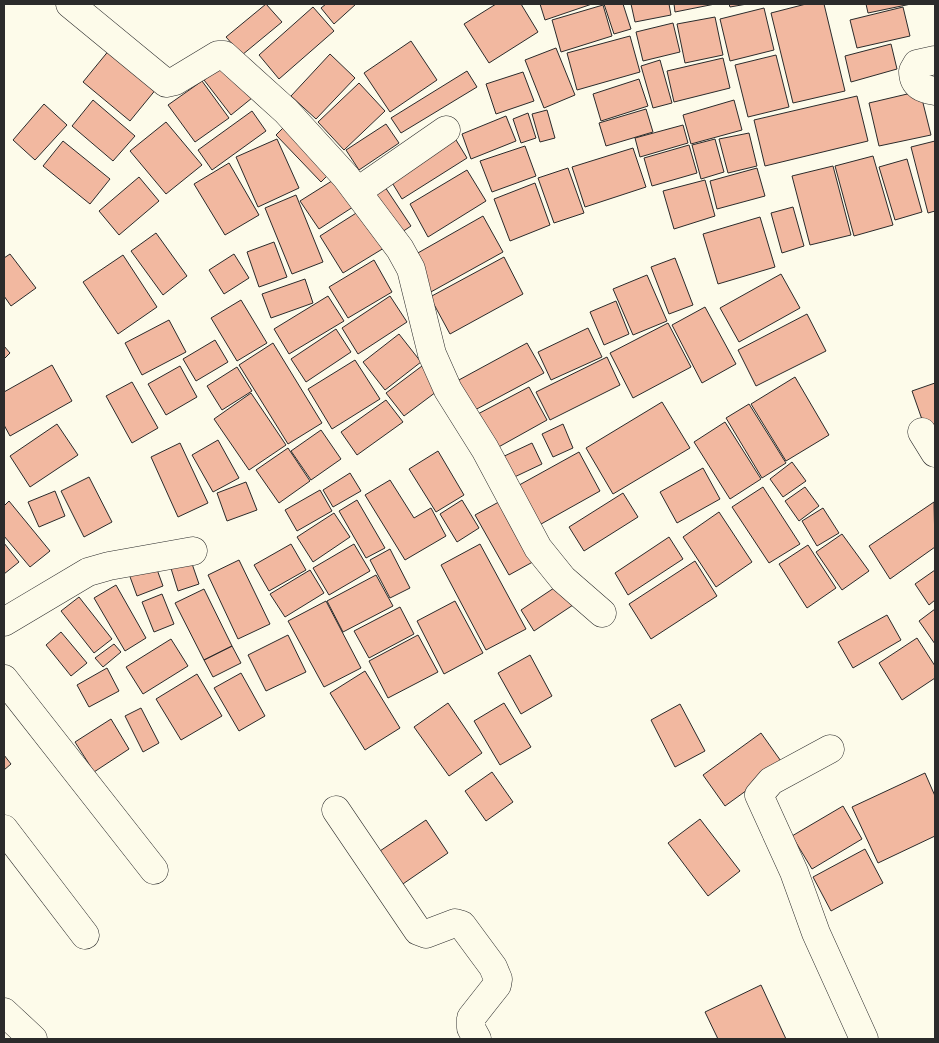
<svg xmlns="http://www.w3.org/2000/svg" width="939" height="1043" viewBox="0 0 939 1043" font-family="Rubik,sans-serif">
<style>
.building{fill:#f2b8a0;stroke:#2b2b2b}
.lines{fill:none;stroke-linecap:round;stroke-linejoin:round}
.minor-casing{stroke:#2b2b2b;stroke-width:29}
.minor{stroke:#fdfbea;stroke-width:28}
</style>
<rect width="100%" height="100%" fill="#fdfbea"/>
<path class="building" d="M266,4L282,22L242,55L226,37Z
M326,4H356L334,24L321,8Z
M496,4H521L538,32L489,63L464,24Z
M540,4H592L545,20Z
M604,4H623L631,29L614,34Z
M631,4H669L671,15L635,22Z
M674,4H715L675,12Z
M729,4H747L730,7Z
M806,4H824L845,91L793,103L771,13Z
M866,4H911L868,13Z
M603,5L612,36L561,52L552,20Z
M313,7L334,31L279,79L259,55Z
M903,7L910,36L857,48L850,20Z
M764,8L774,50L730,61L720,19Z
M715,17L723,55L685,63L677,24Z
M673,23L680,52L643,61L636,32Z
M630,36L640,72L577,90L567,53Z
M411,41L437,80L390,112L364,73Z
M891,44L897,69L851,82L845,56Z
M556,48L575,95L544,108L525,60Z
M110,49L157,88L130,121L83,82Z
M330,54L355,78L316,119L291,96Z
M776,55L789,107L748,117L735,65Z
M723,58L730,88L674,102L667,71Z
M660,60L672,103L653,108L641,66Z
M223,65L252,98L231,115L204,80Z
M467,71L477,87L401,133L391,118Z
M523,72L534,101L496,114L486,84Z
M639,79L648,106L601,121L593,94Z
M202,81L229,118L195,142L168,105Z
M359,83L385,111L344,150L318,122Z
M920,91L931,135L879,146L869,103Z
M857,96L868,141L765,166L754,120Z
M93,100L135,136L113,161L72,126Z
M734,100L742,130L691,144L683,115Z
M44,104L67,125L35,160L13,140Z
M646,109L653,132L606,146L599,123Z
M547,110L555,138L540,142L532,114Z
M252,111L266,131L212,170L198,150Z
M528,113L536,138L521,143L513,119Z
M506,116L516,141L471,159L462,134Z
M292,119L333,170L321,182L276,135Z
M166,122L202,165L166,194L130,151Z
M386,124L399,143L359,170L346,150Z
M683,125L688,143L640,157L635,138Z
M749,133L757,166L728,173L719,139Z
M453,135L467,158L402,199L388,176Z
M277,139L299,188L258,207L236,157Z
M715,139L724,172L701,179L692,145Z
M63,141L110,179L90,204L43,166Z
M935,141V211L928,213L911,147Z
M689,145L697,173L652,186L644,158Z
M525,146L536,176L492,192L480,161Z
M633,148L646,187L585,207L572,167Z
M873,156L893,225L854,236L835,166Z
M907,159L922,212L895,220L879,167Z
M229,163L259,215L225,235L194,184Z
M833,166L851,235L810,245L792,176Z
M568,168L584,213L554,223L538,178Z
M757,168L765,196L717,209L710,181Z
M467,170L486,201L428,237L410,204Z
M139,177L159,201L119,235L99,211Z
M335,179L353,207L319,229L300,201Z
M705,180L715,216L674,229L663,191Z
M381,181L411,226L396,236L365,191Z
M535,183L550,225L510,241L494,199Z
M296,195L323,262L292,274L265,208Z
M793,207L804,246L782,253L771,213Z
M361,210L384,248L343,273L320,236Z
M483,216L503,252L429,293L409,258Z
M760,217L775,267L718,284L703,234Z
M156,233L187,276L163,295L131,251Z
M274,242L287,277L259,287L247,252Z
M10,254L36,288L11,306L4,296V258Z
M234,254L249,278L224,294L209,270Z
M123,255L157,307L118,334L83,282Z
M504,257L523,294L450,334L430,297Z
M675,258L693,305L669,314L651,267Z
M374,260L392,292L348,318L329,287Z
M781,274L800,308L739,342L720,308Z
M647,275L667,321L633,335L613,289Z
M305,279L313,303L271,318L262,294Z
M328,296L344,321L289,354L274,329Z
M390,296L407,322L358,354L342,328Z
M241,300L267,343L237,361L211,318Z
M616,301L629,334L604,345L590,312Z
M705,307L736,364L702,383L672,325Z
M807,314L826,351L756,386L738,350Z
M169,320L186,352L142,375L125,343Z
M668,323L691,367L633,398L610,353Z
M588,328L602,357L551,380L538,352Z
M336,329L351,352L306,382L291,359Z
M399,334L421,362L385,390L363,362Z
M215,340L228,362L196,381L183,359Z
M273,343L322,423L288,444L239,365Z
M527,343L544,373L473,411L457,381Z
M4,346L10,353L4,359Z
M607,357L620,385L550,420L536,392Z
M355,360L380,399L332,429L308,389Z
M52,365L72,401L10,436L4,425V392Z
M180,366L197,397L166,415L148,384Z
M422,366L440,389L404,416L386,393Z
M237,367L252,391L222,410L207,386Z
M795,377L829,435L786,461L751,404Z
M132,382L158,428L132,443L106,396Z
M935,383V424L925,428L912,391Z
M529,387L547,420L495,449L476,415Z
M251,393L286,445L249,470L214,419Z
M386,400L403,422L357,455L341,432Z
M662,402L690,448L613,494L586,448Z
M749,404L786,463L762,478L726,418Z
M725,422L761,479L730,499L694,442Z
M57,424L78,455L30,487L10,456Z
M563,424L573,448L553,457L542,434Z
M321,430L341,459L311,480L291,451Z
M218,440L239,478L213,492L192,455Z
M180,443L208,503L178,517L151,457Z
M532,443L542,464L506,481L496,460Z
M288,448L310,481L279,503L256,470Z
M438,451L464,495L436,512L409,469Z
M579,452L600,491L534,528L512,489Z
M792,462L806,481L783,497L770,479Z
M703,468L720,499L677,523L660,492Z
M350,473L361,491L333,507L323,490Z
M89,477L112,522L84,537L61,491Z
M390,480L414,518L431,508L446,536L405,560L365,495Z
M246,482L257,510L227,521L217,493Z
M763,487L800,544L769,563L732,507Z
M805,487L819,506L799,521L785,501Z
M320,490L332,511L297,531L285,510Z
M55,491L65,516L39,527L28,502Z
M623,493L638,517L584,551L569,527Z
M506,498L540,558L509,575L475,515Z
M357,500L385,548L366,558L339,511Z
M462,500L479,528L457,542L440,514Z
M9,501L50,551L30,567L4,536V506Z
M934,502L935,547L890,579L869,546Z
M823,508L839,533L817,546L802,521Z
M719,512L752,562L716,587L683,537Z
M334,513L350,537L313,562L297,537Z
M842,534L869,571L842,590L816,552Z
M669,537L683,559L628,595L615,573Z
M4,543L19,562L4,574Z
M291,544L306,570L269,591L254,565Z
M354,544L370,571L329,595L313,568Z
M480,544L526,629L486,650L441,565Z
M808,545L836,588L807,608L779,564Z
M390,549L410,588L390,598L370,560Z
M189,555L199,584L178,591L169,562Z
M239,560L270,624L238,639L208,575Z
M695,561L717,596L651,639L629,604Z
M155,564L163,586L137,596L129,574Z
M310,570L324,593L285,617L270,594Z
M935,570V600L929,605L915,584Z
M376,575L393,606L343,632L327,601Z
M563,582L576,603L534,631L521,610Z
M116,585L146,638L125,651L94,598Z
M204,589L232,646L204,660L175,603Z
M162,594L174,624L154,632L142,602Z
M79,597L112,639L94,653L61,611Z
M326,601L361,668L324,687L288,621Z
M455,601L483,653L444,674L417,621Z
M400,607L414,634L369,658L354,631Z
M935,609V644L919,621Z
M887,615L901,640L853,668L838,642Z
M61,632L87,663L71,676L46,645Z
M288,635L306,672L266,691L248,655Z
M418,635L438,672L388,698L369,661Z
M917,638L935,666V678L902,700L879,663Z
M171,639L188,666L143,694L126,667Z
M114,644L121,652L103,667L95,658Z
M232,646L241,663L213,677L204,660Z
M530,655L552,696L521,714L498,673Z
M107,668L119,691L89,707L77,685Z
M365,671L400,728L365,750L330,693Z
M241,673L265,716L239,731L214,688Z
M197,674L222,716L181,740L156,699Z
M448,703L482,753L449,776L414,727Z
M504,703L531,747L500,765L474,721Z
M680,704L705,751L675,767L651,720Z
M141,708L159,743L143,752L125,716Z
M111,719L129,749L94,772L75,742Z
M761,733L783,764L725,806L703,775Z
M4,755L11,764L4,770Z
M492,772L513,802L486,821L465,791Z
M925,773L935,796V836L878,863L852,807Z
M843,806L862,839L812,869L792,836Z
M700,819L740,871L708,896L668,843Z
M426,820L448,853L397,888L374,855Z
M865,849L883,883L831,911L813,877Z
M761,985L786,1039H718L705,1012Z"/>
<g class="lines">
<defs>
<path id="minor" d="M70,4L166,83L175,81L218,55H224L286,111L346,177L400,249L411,269L432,354L448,390L485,449L538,548L563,579L602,613
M935,60L917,64L913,71C913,86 923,89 935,91
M358,191L446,130
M922,432L935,453
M4,622L88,572L109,566L193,551
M4,679L154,870
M830,749L771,781L759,795L794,872L816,933L864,1039
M336,810L418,931L426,934L455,923L462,925L493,967L498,979L497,985L471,1018V1028L477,1039
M4,829L85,935
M4,1012L33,1039"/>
</defs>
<use href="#minor" class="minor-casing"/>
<use href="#minor" class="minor"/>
</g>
<rect width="939" height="1043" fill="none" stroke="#2b2b2b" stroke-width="10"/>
</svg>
